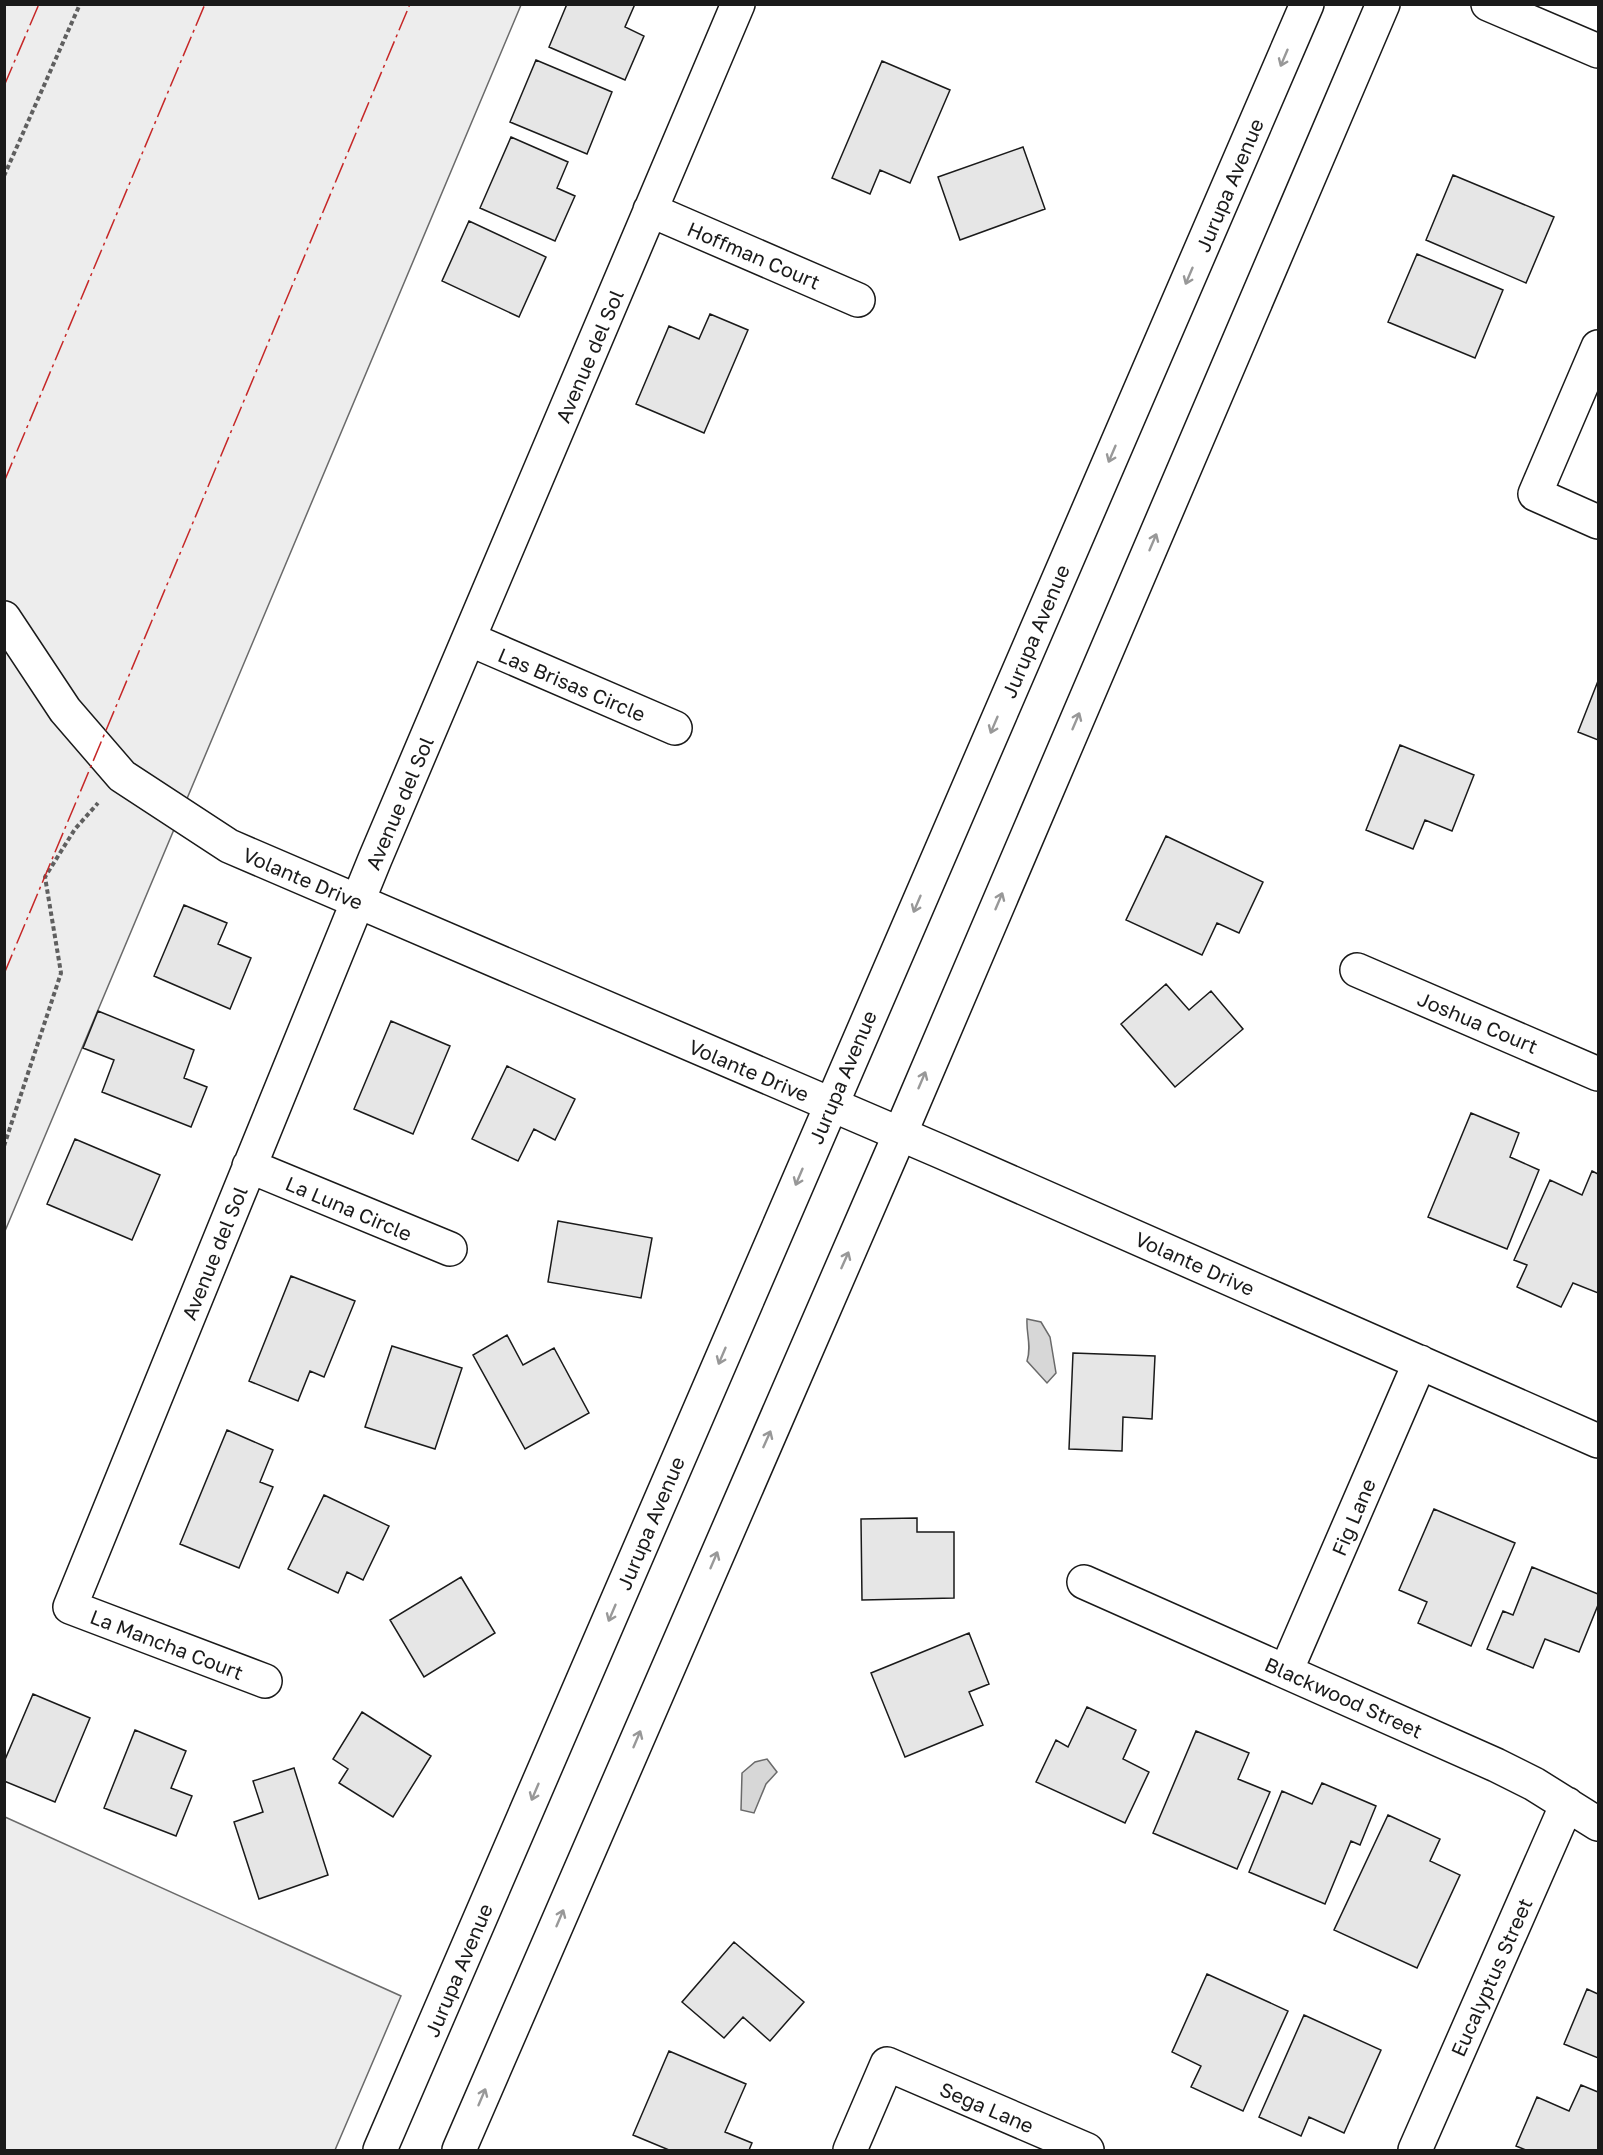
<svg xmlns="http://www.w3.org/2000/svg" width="1603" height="2155" viewBox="0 0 1603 2155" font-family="'Golos Text',sans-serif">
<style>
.built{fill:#ededed;stroke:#6a6a6a;stroke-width:1.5}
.water{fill:#d7d7d7;stroke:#6a6a6a;stroke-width:1.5}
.building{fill:#e6e6e6;stroke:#1a1a1a;stroke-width:1.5}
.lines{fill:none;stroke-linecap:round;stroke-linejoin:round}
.minor-casing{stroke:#1a1a1a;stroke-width:36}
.secondary-casing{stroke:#1a1a1a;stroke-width:36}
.path{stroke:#5f5f5f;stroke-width:4;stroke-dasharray:4.5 3;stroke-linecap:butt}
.minor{stroke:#fff;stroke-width:33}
.secondary{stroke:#fff;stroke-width:33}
.power{stroke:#c62828;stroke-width:1.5;stroke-dasharray:21 4.5 3 4.5;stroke-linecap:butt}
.oneway{stroke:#989898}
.labels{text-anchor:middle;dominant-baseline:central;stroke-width:4.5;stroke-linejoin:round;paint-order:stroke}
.street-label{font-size:20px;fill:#1a1a1a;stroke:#fff}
</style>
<rect width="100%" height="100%" fill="#fff"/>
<path class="built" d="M5,5H521L5,1231Z
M5,1817L401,1996L335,2150H5Z"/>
<path class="water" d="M1027,1319L1041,1322L1050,1337L1056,1373L1047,1383L1027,1361C1032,1346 1026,1334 1027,1319Z
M767,1759L777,1772L766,1784L754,1813L741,1810L742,1773L755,1762Z"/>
<path class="building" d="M567,4H635L625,27L644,36L625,80L549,47Z
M536,60L612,92L587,154L510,122Z
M882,61L950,90L910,183L880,170L870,194L832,178Z
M511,137L568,162L557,188L575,196L555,241L480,208Z
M1023,147L1045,209L960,240L938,177Z
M1453,175L1554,217L1526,283L1426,240Z
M469,221L546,257L519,317L442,281Z
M1417,254L1503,290L1475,358L1388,322Z
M710,314L748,330L704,433L636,404L669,326L699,339Z
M1598,681V740L1578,732Z
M1400,745L1474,775L1452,831L1425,820L1413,849L1366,830Z
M1166,836L1263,882L1239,933L1217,923L1202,955L1126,920Z
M184,905L227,923L218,944L251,958L230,1009L154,976Z
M1166,984L1189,1010L1211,991L1243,1029L1175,1087L1121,1024Z
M98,1011L194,1050L184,1078L207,1087L191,1127L102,1092L114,1060L83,1048Z
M391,1021L450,1046L413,1134L354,1109Z
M507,1066L575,1099L555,1140L534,1129L518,1161L472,1139Z
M1471,1113L1519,1133L1510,1157L1539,1170L1507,1249L1428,1217Z
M75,1139L160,1175L132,1240L47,1204Z
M1592,1171L1598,1174V1293L1573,1283L1561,1307L1517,1287L1527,1265L1514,1260L1550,1180L1582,1195Z
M558,1221L652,1238L641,1298L548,1282Z
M291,1276L355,1301L324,1377L310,1371L298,1401L249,1381Z
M507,1335L523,1365L554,1348L589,1413L525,1449L473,1355Z
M392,1346L462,1368L435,1449L365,1427Z
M1073,1353L1155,1356L1152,1419L1123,1417L1122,1451L1069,1449Z
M227,1430L273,1450L260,1482L273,1487L239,1568L180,1544Z
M324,1495L389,1526L363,1580L347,1572L338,1593L288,1569Z
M1434,1509L1515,1543L1471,1646L1418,1623L1427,1602L1399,1590Z
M917,1518V1532H954V1598L862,1600L861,1519Z
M1532,1567L1598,1594V1605L1579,1652L1545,1639L1533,1668L1487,1649L1503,1611L1513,1615Z
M461,1577L495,1633L424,1677L390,1620Z
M969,1633L989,1684L969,1692L983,1725L905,1757L871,1673Z
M33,1694L90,1718L55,1802L4,1781V1762Z
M1087,1707L1136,1730L1123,1759L1149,1772L1125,1823L1036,1782L1056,1740L1068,1747Z
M362,1712L431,1756L393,1817L339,1783L348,1769L333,1759Z
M135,1730L186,1751L171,1788L192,1796L176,1836L104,1808Z
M1196,1731L1249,1753L1238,1779L1270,1792L1237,1869L1153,1833Z
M294,1768L328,1875L259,1899L234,1822L263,1812L253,1781Z
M1322,1783L1376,1806L1360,1845L1351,1841L1325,1904L1249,1872L1282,1791L1312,1804Z
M1388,1815L1440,1839L1430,1861L1460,1875L1417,1968L1334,1930Z
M734,1942L804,2002L770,2041L743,2017L724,2038L682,2002Z
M1207,1974L1288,2011L1243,2111L1191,2087L1201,2066L1172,2052Z
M1587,1989L1598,1994V2058L1564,2044Z
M1304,2015L1381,2050L1344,2133L1309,2117L1301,2136L1259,2117Z
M669,2051L746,2084L725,2132L752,2143L749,2150H669L633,2135Z
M1581,2085L1598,2092V2150H1526L1516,2146L1537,2097L1569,2111Z"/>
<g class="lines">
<defs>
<path id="minor" d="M1488,4L1598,51
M650,210L858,300
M1598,347L1535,494L1598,522
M4,618L65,710L122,776L229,846L942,1152L1598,1441
M469,639L675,728
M1357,970L1598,1074
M249,1166L450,1249
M1084,1582L1496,1765L1534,1784L1598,1824
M1286,1671L1420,1362
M265,1681L70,1607L375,859L738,4
M850,2150L887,2064L1087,2150
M1415,2150L1567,1804"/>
<path id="secondary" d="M380,2150L1307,4
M459,2150L900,1134L1383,4"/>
</defs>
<use href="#minor" class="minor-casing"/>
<use href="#secondary" class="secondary-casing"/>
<path class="path" d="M4,176L80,4
M4,1146L61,973L45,877L75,829L98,803"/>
<use href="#minor" class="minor"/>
<use href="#secondary" class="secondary"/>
<path class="power" d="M4,86L39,4
M4,482L205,4
M4,974L410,4"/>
</g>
<defs><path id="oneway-shaft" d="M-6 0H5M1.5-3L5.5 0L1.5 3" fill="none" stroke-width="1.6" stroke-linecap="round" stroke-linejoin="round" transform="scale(1.5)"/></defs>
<g class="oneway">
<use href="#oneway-shaft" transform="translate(1284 58) rotate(113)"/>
<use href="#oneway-shaft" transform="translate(1189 276) rotate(113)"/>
<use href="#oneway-shaft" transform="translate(1112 454) rotate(113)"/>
<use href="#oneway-shaft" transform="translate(1153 542) rotate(-67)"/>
<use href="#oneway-shaft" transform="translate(1076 721) rotate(-67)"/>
<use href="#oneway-shaft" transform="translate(994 725) rotate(113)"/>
<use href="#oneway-shaft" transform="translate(999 901) rotate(-67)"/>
<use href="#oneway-shaft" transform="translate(917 904) rotate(113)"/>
<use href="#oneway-shaft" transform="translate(922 1080) rotate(-67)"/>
<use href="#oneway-shaft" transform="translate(799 1177) rotate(113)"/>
<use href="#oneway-shaft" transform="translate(845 1260) rotate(-66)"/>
<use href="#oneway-shaft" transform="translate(722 1356) rotate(113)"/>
<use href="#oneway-shaft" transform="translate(767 1439) rotate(-66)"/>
<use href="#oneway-shaft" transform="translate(714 1560) rotate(-67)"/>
<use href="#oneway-shaft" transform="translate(612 1613) rotate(113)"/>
<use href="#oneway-shaft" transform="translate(637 1739) rotate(-67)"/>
<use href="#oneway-shaft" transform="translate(535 1792) rotate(113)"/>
<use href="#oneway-shaft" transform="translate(560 1918) rotate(-67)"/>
<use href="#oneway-shaft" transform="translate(482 2097) rotate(-67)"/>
</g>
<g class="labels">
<g class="street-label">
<text transform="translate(1229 185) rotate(-67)">Jurupa Avenue</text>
<text transform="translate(754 255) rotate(23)">Hoffman Court</text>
<text transform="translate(589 356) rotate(-67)">Avenue del Sol</text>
<text transform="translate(1035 631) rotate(-67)">Jurupa Avenue</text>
<text transform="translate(572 684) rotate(23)">Las Brisas Circle</text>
<text transform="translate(399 803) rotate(-67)">Avenue del Sol</text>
<text transform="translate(303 878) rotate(23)">Volante Drive</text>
<text transform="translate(1478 1022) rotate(23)">Joshua Court</text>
<text transform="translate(749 1070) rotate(23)">Volante Drive</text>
<text transform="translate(842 1077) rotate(-67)">Jurupa Avenue</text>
<text transform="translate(349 1208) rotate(23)">La Luna Circle</text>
<text transform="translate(214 1253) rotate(-68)">Avenue del Sol</text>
<text transform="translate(1195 1263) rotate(24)">Volante Drive</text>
<text transform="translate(1353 1517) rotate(-67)">Fig Lane</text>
<text transform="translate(650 1523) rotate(-67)">Jurupa Avenue</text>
<text transform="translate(167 1644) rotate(21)">La Mancha Court</text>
<text transform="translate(1344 1697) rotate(24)">Blackwood Street</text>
<text transform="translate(458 1970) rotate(-67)">Jurupa Avenue</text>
<text transform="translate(1491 1977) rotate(-66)">Eucalyptus Street</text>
<text transform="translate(987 2107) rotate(23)">Sega Lane</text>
</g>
</g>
<rect width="1603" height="2155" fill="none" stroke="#1a1a1a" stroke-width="12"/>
</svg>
